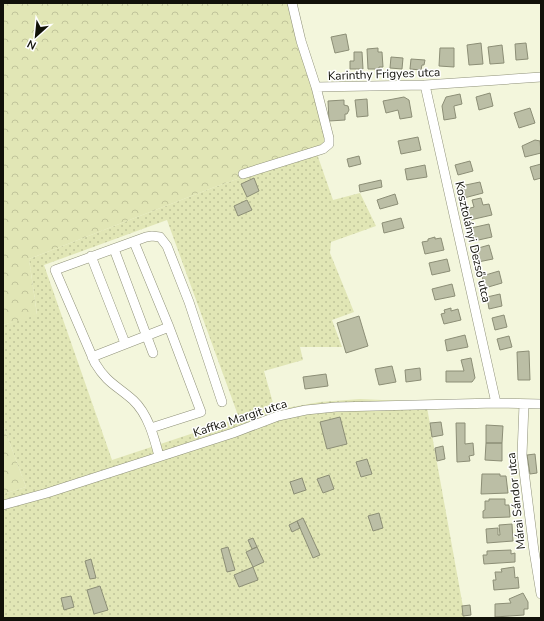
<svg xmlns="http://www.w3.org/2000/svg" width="544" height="621" viewBox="0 0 544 621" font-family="'Nunito Sans',sans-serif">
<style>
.grass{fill:url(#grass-dots);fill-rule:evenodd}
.forest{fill:url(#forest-crowns)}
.building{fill:#bbbea5;stroke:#8c8e76}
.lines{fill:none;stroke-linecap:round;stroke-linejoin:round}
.minor-casing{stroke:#8f9179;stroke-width:10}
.minor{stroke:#fff;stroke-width:9}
.labels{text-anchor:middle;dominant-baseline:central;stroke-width:3;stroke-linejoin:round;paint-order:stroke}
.street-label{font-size:12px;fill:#111109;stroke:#fff}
</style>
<defs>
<pattern id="grass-dots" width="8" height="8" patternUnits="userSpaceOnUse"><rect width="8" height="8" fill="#e1e6b5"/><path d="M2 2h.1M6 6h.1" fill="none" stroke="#c0c49a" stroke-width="1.8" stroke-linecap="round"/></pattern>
<pattern id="forest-crowns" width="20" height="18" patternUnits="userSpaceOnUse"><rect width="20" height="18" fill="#e1e6b5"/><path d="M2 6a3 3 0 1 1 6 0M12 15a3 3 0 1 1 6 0" fill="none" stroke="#c0c49a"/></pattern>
</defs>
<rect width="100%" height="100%" fill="#f3f6dc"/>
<path class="grass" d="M316,151L333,200L360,193L376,226L331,242L330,253L354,312L332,320L342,347H300L303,360L264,371L275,410L320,402L360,399L426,402L465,618H3V494L26,487L3,425V325L37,314L29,259L212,188ZM167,220L239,418L112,460L44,265Z"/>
<path class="forest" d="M3,3H289L326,140L316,151L212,188L29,259L37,315L3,325Z
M3,425L26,487L3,494Z"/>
<path class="building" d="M346,34L349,50L335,53L331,37Z
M481,43L483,64L469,65L467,45Z
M526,43L528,59L516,60L515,44Z
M502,45L504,63L490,64L488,47Z
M378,48V52H382L383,67H379V69H368L367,49Z
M440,48H454V67L439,66Z
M354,52H362L363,69H350V61H354Z
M391,57L403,58L402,69L390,68Z
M411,59L425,60L424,65H422L421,70L410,69Z
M490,93L493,106L479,110L476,97Z
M460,94L462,104L454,106V107L456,118L444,120L442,106L446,97Z
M404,97L409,100L412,117L400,119L398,110L386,113L383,101Z
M367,99L368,116L357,117L355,100Z
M344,100V105L348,106L349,110L347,114H345V120L329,121L328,101Z
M530,108L535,123L519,128L514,113Z
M418,137L421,150L401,154L398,141Z
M535,140L540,141L541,153L525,157L522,146Z
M359,156L361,164L349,167L347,159Z
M470,161L473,171L458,175L455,165Z
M541,164V178L534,180L530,167Z
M425,165L427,177L407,180L405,169Z
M254,178L259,191L247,197L241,184Z
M381,180L382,187L360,192L359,185Z
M480,182L483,193L464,198L461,186Z
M395,194L398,204L380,209L377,200Z
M481,198L483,205L489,204L492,215L470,220L467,209L474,207L472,200Z
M247,200L252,210L238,216L234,206Z
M401,218L404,228L384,233L382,223Z
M489,224L492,237L474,241L471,228Z
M435,237V239L441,238L444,250L425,254L422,242L428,241V239Z
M489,245L493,259L478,262L475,249Z
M447,259L450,271L432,275L429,263Z
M499,271L502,283L485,288L482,276Z
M452,284L455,296L435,300L432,289Z
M500,294L502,306L489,309L487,297Z
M451,308V311L458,309L461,320L444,324L441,314L445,313L444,310Z
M504,315L507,327L495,330L492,318Z
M359,316L368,346L346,353L337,323Z
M465,335L468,347L447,351L445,340Z
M509,336L512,347L500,350L497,339Z
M529,351L530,380H518L517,352Z
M471,358L475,378L472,382H446V371H464L461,360Z
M392,366L396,382L379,385L375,369Z
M420,368L421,380L406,382L405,370Z
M326,374L328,386L305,389L303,377Z
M340,417L347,444L327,449L320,422Z
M441,422L443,435L432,437L430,423Z
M456,423H465V444L473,443L474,455L469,456L470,461L457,462Z
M486,425L503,426L502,443H486Z
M486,443H502V461L485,460Z
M443,446L445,459L437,461L435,448Z
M535,454L537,473L530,474L527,455Z
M367,459L372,474L361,477L356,462Z
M482,474H500V476H506L508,493L481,494Z
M329,475L334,489L323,493L317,479Z
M302,478L306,490L294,494L290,482Z
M489,499H505V505H509L510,517L483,518V511L485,510V501H489Z
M379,513L383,528L373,531L368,516Z
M303,518L320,555L313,558L297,521Z
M297,521L300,528L292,532L289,525Z
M512,524L513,541L487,543L486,529L498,528V535H500L499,525Z
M253,538L257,547L252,549L248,540Z
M228,547L235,570L227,572L221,549Z
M257,547L264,562L253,567L246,552Z
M511,550V554L515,553V562L484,564L483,555H487V551Z
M91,559L96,578L90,579L85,561Z
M253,567L258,580L239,587L234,575Z
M514,567L515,578L518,577L519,588L494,590L493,580H496L495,572H502L501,569Z
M100,586L108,610L94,614L87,590Z
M523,593L528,602V609H524V615L495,617V604L511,603L509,599Z
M71,596L74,607L64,610L61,598Z
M470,605L471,615L463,616L462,606Z"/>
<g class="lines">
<defs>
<path id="minor" d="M292,3L301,41L316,87L425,85L541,77
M425,85L496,403
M243,174L323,149L329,144V138L316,87
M134,242L169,327L201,412L151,428
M114,249L153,353
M91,256L125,343
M92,357L169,327
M524,404L522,455L534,551L541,594
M159,456C154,437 148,414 133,400C116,385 107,383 95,363L55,270L146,237L152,236L160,237L167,246L189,302L222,402
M3,505L47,493L233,433L278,416L306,410L336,407L496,403L541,404"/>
</defs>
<use href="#minor" class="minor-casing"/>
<use href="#minor" class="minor"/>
</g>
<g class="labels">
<g class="street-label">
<text transform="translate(384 74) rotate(-2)">Karinthy Frigyes utca</text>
<text transform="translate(473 242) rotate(77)">Kosztolányi Dezső utca</text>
<text transform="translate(240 418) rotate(-18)">Kaffka Margit utca</text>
<text transform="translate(516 501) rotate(-96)">Márai Sándor utca</text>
</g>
</g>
<rect width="544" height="621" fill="none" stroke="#111109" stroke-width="8"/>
<g transform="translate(36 36) rotate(207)" stroke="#ffffff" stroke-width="3" paint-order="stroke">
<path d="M0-3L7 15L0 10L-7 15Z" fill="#111109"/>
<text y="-6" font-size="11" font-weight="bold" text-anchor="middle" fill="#111109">N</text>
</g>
</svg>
